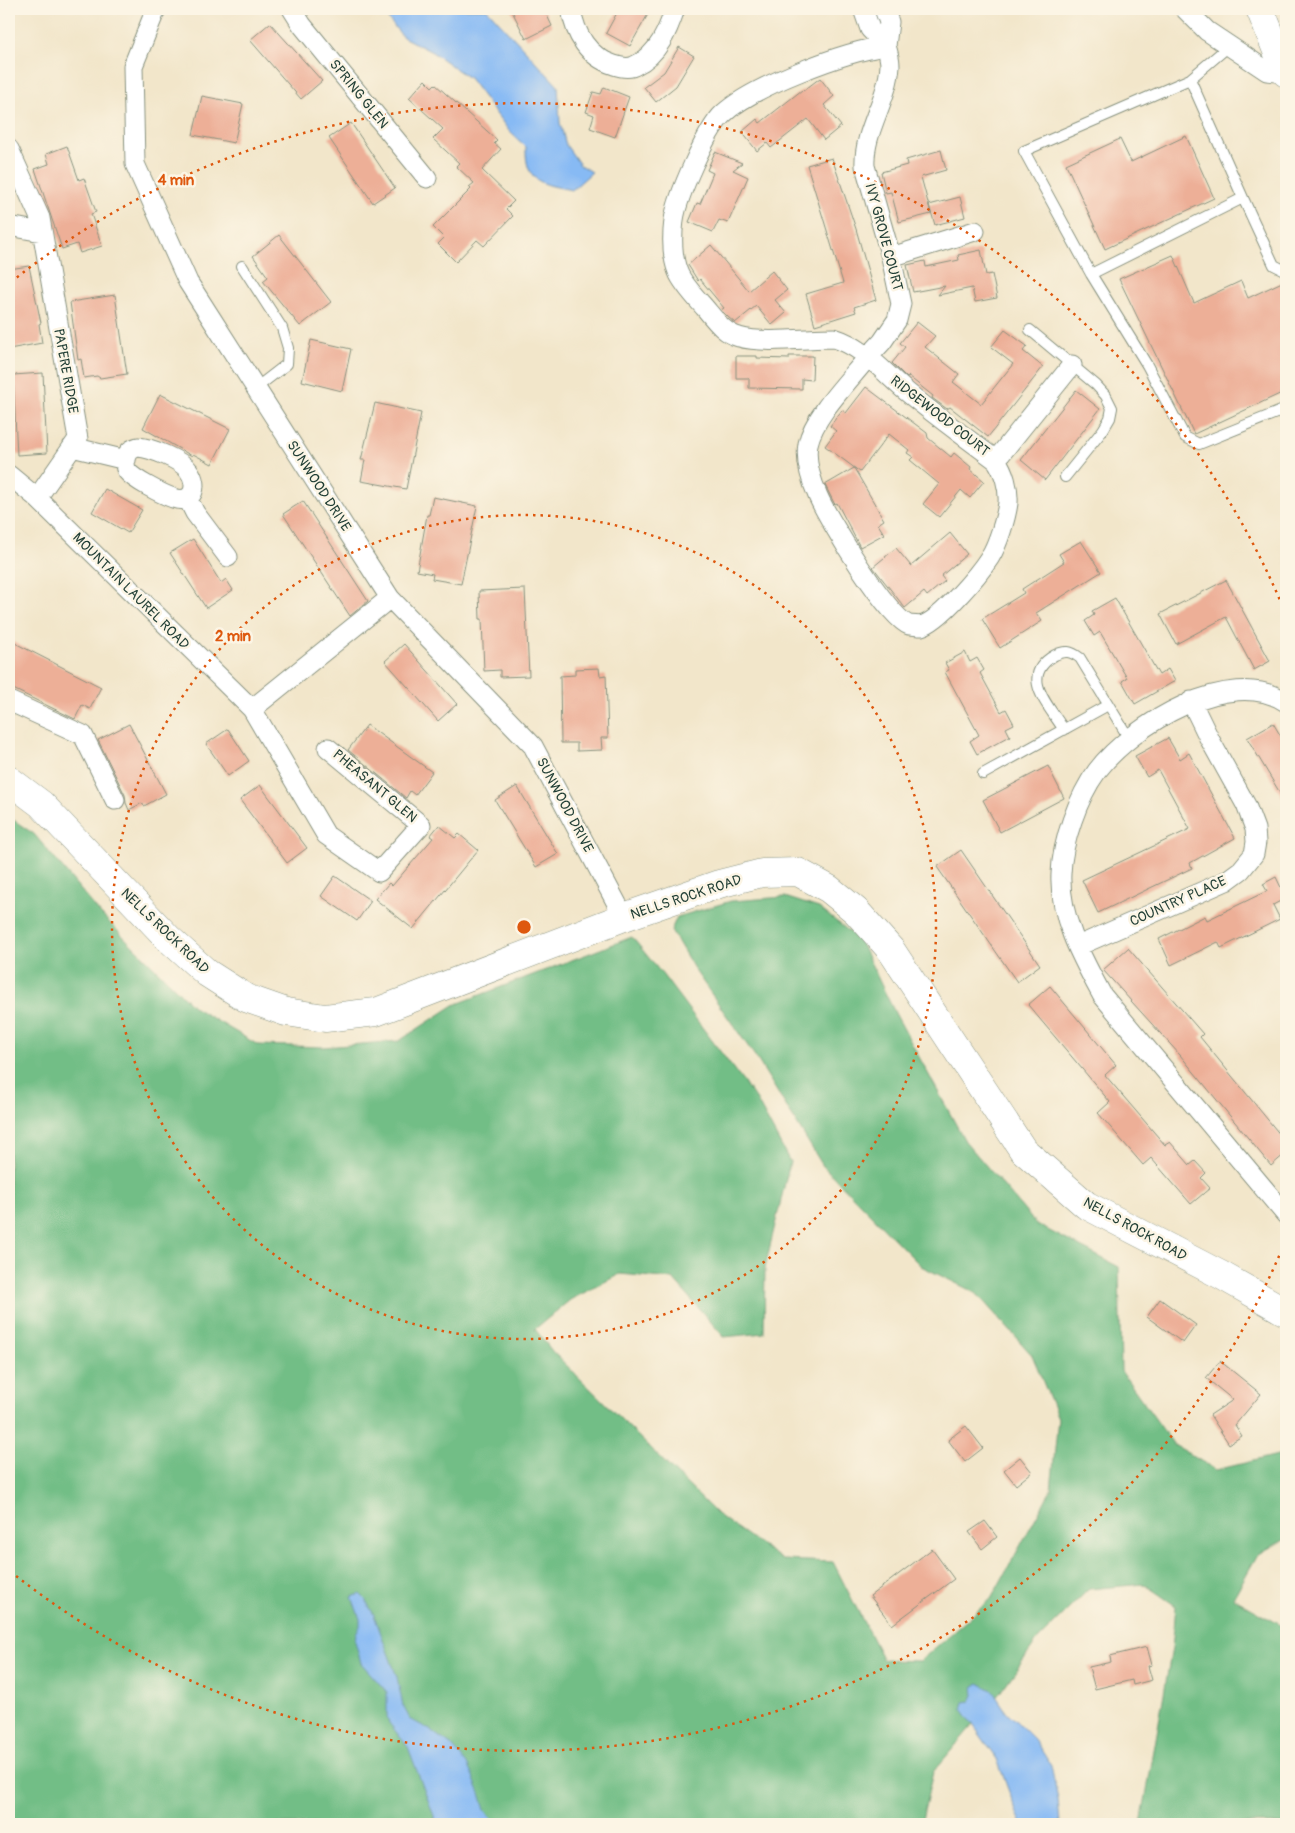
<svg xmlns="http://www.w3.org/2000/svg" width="1295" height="1833" viewBox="0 0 1295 1833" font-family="Pangolin,sans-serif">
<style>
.forest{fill:#72be86;stroke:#487e5d}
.water{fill:#87baf4;stroke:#537c94}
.building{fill:#edaf97}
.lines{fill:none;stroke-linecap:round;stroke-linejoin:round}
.lane-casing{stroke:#88927f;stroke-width:12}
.street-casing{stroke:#88927f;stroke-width:21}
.secondary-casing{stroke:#88927f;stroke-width:29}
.lane{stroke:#fff;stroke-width:10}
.street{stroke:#fff;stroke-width:19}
.secondary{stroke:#fff;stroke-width:28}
.ring{fill:none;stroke:#de580e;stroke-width:2.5;stroke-dasharray:2.5 5}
.labels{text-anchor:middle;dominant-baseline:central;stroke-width:5;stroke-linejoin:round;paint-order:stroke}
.street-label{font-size:14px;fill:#1f3d34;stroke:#fcf5e5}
.centre{fill:#de580e;stroke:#fcf5e5;stroke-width:2.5}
.ring-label{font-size:15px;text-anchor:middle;font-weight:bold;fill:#de580e;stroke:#fcf5e5;stroke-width:5;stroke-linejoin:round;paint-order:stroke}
</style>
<rect width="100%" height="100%" fill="#fcf5e5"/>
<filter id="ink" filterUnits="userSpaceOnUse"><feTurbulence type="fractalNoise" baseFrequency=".02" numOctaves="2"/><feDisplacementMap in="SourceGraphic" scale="10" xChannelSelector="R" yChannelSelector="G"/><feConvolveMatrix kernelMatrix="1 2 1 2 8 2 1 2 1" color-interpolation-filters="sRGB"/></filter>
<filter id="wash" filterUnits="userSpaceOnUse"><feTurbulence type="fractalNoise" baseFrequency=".0096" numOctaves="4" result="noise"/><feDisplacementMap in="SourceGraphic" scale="20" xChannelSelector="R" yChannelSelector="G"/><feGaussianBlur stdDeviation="1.12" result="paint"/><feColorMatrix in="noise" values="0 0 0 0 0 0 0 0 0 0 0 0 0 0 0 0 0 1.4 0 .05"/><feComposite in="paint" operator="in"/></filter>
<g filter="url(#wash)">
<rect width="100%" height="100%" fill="#f2e6ca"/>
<path class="forest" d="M9,817L34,834L100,913L195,1008L258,1045L324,1047L399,1041L454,1005L632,937L662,974L756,1099L790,1162L765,1267L764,1333L724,1337L673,1279L620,1274L570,1300L535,1329L552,1351L718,1515L782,1560L833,1562L883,1660L920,1661L991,1599L1051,1490L1058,1418L1032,1355L976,1293L921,1266L823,1166L757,1059L696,972L671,930L677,917L731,901L785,897L819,908L859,939L895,1013L965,1141L1036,1224L1119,1267L1121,1371L1174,1445L1216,1470L1286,1453V1539L1258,1554L1233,1598L1286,1628V1824H1141L1172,1648L1176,1606L1144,1584L1089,1589L1037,1641L999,1694L933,1772L921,1824H9Z"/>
<path class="water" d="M380,9H487L558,86L560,123L566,145L580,165L592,172L572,190C542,184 525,183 526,147L510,132L469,78L432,52L403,37Z
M360,1594L365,1599L374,1615L397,1677L403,1706L410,1719L430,1730L451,1745L467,1764L480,1793L485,1810L496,1824H437L408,1747L389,1723L387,1716V1692L361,1663L355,1641L356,1633L360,1626V1619L352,1597Z
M979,1683L992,1690L1006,1711L1034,1739L1051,1765L1058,1799L1060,1824H1022L1016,1811L997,1759L962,1709L964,1702L971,1701L974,1695L973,1687Z"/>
<g id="blocks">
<path class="building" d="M511,9H544L552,26L526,39Z
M619,9H651L630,46L606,33Z
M270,23L322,81L301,99L250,40Z
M679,47L694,56L676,86L656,102L644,87L664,72Z
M820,78L834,96L824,105L841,126L824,140L808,119L771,148L767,143L757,151L742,132L757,119L760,123L802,90L803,91Z
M425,80L432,87L435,84L497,140L494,143L501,149L482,170L514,201L506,209L513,216L484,246L477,240L456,262L438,244L444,238L433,227L471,189L469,187L474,183L456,166L459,163L433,139L443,129L409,98Z
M604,87L629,97L615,137L590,128L594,115L586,112L593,92L601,94Z
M202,96L243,104L234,143L193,135Z
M351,123L395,188L373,203L329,138Z
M1186,136L1214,198L1105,249L1066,164L1120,139L1131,162Z
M67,146L79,180L84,178L96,212L91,214L102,246L80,253L77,244L62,249L35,169L49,164L46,154Z
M941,150L946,170L921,177L931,214L899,222L891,192L886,193L881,172L907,165L906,160Z
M715,152L742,163L733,170L748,177L728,223L719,220L713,232L689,222L697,203L700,204L713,173L707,170Z
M832,158L856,229L876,300L854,307L856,312L815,325L806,294L843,283L807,165Z
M960,197L965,217L935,225L929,205Z
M279,235L331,302L300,326L263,281L268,277L253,256Z
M711,245L749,291L772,271L787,290L775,300L786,313L772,325L756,306L735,323L728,317L721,310L724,308L700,279L698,281L688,265Z
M981,250L986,275L992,274L997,298L975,302L972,288L938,295L945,286L913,292L907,265L925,261L926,267L959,260L958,255Z
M1173,255L1194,303L1241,281L1248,298L1282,282L1286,292V391L1194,434L1119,279Z
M29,266L41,323L39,324L42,343L9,349V269Z
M115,295L127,374L100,378L97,376L84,378L81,359L78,360L70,302Z
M917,322L935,336L925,347L959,374L953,382L981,404L1013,364L991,347L1005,330L1027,346L1023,351L1043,367L988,437L950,407L947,409L932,398L933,396L908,376L907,378L892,363L905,347L900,343Z
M311,340L351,349L342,391L302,381Z
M736,356H757V358L789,359V356H813L812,380L802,379V389L749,388V378H736Z
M43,373L47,453L17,455L13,375Z
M866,387L927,433L928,438L951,457L954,453L971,467L970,469L984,481L970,498L961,490L939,517L923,504L939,484L910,460L913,457L907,453L909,450L889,434L860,472L825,446L836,431L830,426L842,410L846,413Z
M1076,390L1100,409L1045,480L1021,460Z
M160,394L230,429L212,464L193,454L192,456L143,428Z
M375,403L421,413L406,489L361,481L365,460H361Z
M854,468L884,520L878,524L884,534L860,547L837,503L835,504L834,503L825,485Z
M105,489L142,510L128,533L92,512Z
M433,497L477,506L461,584L432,579L433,574L417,571L427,515H429Z
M303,501L368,601L350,616L283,514Z
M950,533L967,554L941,576L945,581L927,596L924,592L905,608L873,567L896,548L911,566Z
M193,539L221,583L226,579L233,590L206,608L170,553Z
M1081,541L1101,572L1036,613L1042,621L1000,648L982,619L1024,593L1022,589L1064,562L1059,554Z
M1226,580L1270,661L1254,670L1226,617L1176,644L1160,614Z
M525,589L529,676L500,677V670L484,671L482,619H480L479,591Z
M1115,598L1159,675L1168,669L1175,681L1135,704L1122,681L1127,678L1100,632L1094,636L1085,621L1094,615L1092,611Z
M9,640L101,687L90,709L82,705L75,719L9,687Z
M404,644L457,704L438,721L385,661Z
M965,652L970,662L977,658L984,670L980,673L1001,712L1006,709L1014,724L1006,728L1010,736L977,754L970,741L979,735L945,672L949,670L945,663Z
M599,668L600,676L606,675L608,738H601L602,750L577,751V743H561L560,676L575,675V669Z
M1273,723L1286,745V803L1247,738Z
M129,724L166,794L144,806L142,803L129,810L126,803L125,795L98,740Z
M367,725L432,772L415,795L410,791L406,798L348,750Z
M228,729L249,761L228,776L206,744Z
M1168,738L1180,759L1189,753L1235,838L1190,863L1192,868L1098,913L1082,880L1190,829L1158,770L1147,777L1135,756Z
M1048,766L1064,798L1000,832L983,800Z
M260,785L307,848L287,863L240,800Z
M517,786L558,854L536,867L495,800Z
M439,825L455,838L459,834L478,850L413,929L375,899L389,883L392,886L433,838L430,836Z
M961,850L1040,965L1017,982L937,867Z
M335,876L371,901L357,921L321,896Z
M1276,877L1286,898L1273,905L1280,919L1221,948L1218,942L1171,965L1159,939L1205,916L1207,920L1267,891L1263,884Z
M1128,948L1203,1034L1200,1037L1286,1142V1153L1271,1166L1180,1055L1103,970Z
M1050,986L1116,1065L1105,1075L1165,1145L1170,1142L1190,1165L1195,1161L1206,1173L1201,1178L1210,1188L1191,1204L1151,1158L1143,1165L1098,1113L1110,1102L1028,1005Z
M1160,1299L1196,1325L1183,1343L1147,1317Z
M1220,1361L1261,1394L1235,1425L1242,1436L1229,1444L1210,1415L1233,1400L1206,1378Z
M966,1426L983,1448L965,1462L948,1440Z
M1020,1457L1032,1472L1016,1485L1004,1470Z
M985,1521L997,1537L982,1549L969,1532Z
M932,1549L954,1579L892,1625L870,1596Z
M1147,1647L1152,1665L1148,1666L1152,1680L1133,1685L1132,1680L1095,1689L1089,1667L1111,1662L1110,1656Z"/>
</g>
</g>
<g filter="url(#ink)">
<use href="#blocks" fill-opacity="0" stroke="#88927f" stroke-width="1"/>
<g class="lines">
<defs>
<path id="lane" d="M1190,79L1243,198L1091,274L1024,151L1190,79L1229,46
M1243,198L1274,265L1286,271
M242,266L282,328L288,348L287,364L256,388
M1091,274L1147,365L1185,437L1199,444L1286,409
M1030,330L1096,385L1106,396L1112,408L1110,418L1103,430L1065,477
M1064,730C1048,704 1018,676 1055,655C1065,650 1071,651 1080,658L1130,740
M983,774L1108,705"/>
<path id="street" d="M156,9L133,66L135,164L188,282L390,598L533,746L624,917
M292,9L302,25L427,178
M571,9C575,34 588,57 614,65C620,67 630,69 636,65C658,55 668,30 675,9
M863,9L870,29L886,46
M884,9L889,22L886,46
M1185,9L1207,31L1267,71L1286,73
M9,149L40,218L78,439L37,498
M9,226L42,232
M891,257L975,231
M868,357C850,380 814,415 808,444C805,461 811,480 818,496C828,519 888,618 909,625C912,625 918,626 921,626C940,621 979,574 990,557C998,544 1006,518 1008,503C1009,488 1004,471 996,460C966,438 936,416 907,392C884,373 864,347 834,338C808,338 762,344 739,337C724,333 715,320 705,308C697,299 682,283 678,272C672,257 672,236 674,220C677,197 707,129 723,114C753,86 846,51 886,46C888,52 890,59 890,65C888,101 863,131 865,166L891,257L901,304L897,320L882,342L868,357
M72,447L126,460
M138,447C151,448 182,460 189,471C199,485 194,505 173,498C162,494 134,480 127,471C124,466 125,461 127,456C129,450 132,449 138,447Z
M996,460L1072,365
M9,475L37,498L252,709L326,835L379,872L421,825L328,748
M188,499L195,513L228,557
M9,701L83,735L115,800
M1286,702C1230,665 1132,725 1097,771C1078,797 1062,842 1061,874C1059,917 1082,958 1102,995L1286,1215
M252,709L390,598
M1078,946L1226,881L1241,870L1254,854L1256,842L1255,829L1246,805L1210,740L1191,701"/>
<path id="secondary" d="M1260,9L1286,73
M9,780L41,804L168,938L207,973L246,998L286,1012L325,1018L376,1012L624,917L719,884L762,873L798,872L829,889L856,911L891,950L1023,1150L1086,1205L1221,1275L1286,1312"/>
</defs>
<use href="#lane" class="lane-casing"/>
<use href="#street" class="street-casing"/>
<use href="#secondary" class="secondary-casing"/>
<use href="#lane" class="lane"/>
<use href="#street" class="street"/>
<use href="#secondary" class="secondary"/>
</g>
</g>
<g class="ring">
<circle cx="524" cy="927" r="412"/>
<path d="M1285 1242A824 824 0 0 1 11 1572M11 282A824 824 0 0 1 1285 612"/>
</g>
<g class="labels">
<g class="street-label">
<text transform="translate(359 94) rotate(51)">SPRING GLEN</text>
<text transform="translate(884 237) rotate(75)">IVY GROVE COURT</text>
<text transform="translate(66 371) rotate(80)">PAPERE RIDGE</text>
<text transform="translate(940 416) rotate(38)">RIDGEWOOD COURT</text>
<text transform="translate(319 486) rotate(57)">SUNWOOD DRIVE</text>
<text transform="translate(131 591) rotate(45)">MOUNTAIN LAUREL ROAD</text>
<text transform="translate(375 786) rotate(40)">PHEASANT GLEN</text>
<text transform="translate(565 805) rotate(62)">SUNWOOD DRIVE</text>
<text transform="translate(686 897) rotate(-18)">NELLS ROCK ROAD</text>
<text transform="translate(1178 901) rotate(-24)">COUNTRY PLACE</text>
<text transform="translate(165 931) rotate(44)">NELLS ROCK ROAD</text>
<text transform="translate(1135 1229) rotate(29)">NELLS ROCK ROAD</text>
</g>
</g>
<circle cx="524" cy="927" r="8" class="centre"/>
<g class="ring-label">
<text x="176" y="185">4 min</text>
<text x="233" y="641">2 min</text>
</g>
<rect width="1295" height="1833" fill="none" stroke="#fcf5e5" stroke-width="30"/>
</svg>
